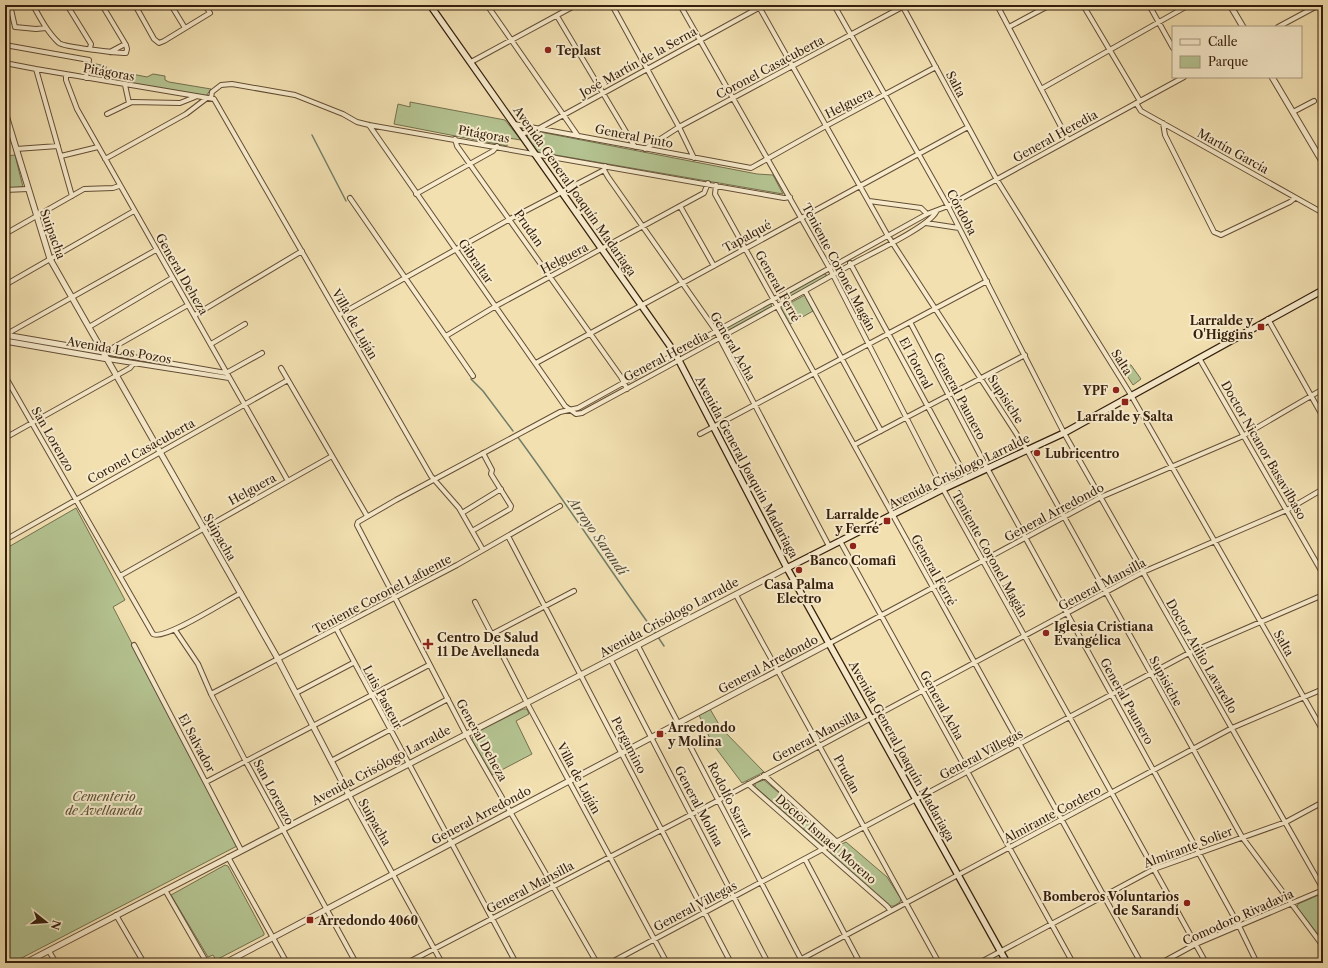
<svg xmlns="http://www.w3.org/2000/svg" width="1328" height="968" viewBox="0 0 1328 968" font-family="'Libre Caslon Text',serif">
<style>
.green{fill:#b4c391;stroke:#74704f}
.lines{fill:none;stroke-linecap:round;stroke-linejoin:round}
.stream{stroke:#727e69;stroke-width:1.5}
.minor-casing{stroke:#644e36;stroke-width:6}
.tertiary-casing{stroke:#644e36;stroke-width:7}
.secondary-casing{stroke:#341e0d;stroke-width:8}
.minor{stroke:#f7ebcc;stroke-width:4}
.tertiary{stroke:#f7ebcc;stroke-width:5}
.secondary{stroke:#f7ebcc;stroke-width:5.5}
.poi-dot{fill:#8f2418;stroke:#f7ebcc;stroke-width:1.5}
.labels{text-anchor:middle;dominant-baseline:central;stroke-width:4;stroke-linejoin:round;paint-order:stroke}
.poi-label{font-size:12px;font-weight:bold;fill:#341e0d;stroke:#f7ebcc;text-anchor:start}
.street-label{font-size:12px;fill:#341e0d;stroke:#f7ebcc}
.park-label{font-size:12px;font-style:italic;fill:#5a5035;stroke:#f7ebcc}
.water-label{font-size:13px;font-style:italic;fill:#534e3b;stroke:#f7ebcc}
</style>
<rect width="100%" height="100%" fill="#f2e0b1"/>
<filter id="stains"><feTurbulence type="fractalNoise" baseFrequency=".005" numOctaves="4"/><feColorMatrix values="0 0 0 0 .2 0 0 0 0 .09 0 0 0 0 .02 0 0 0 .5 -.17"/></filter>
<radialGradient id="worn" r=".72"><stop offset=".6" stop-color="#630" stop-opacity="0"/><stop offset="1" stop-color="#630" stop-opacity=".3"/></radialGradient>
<path class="green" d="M91,63L106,66V69L147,77L153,74L165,76V80L169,82L211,89L206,96L89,77Z
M410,102L505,120L521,140L508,138L507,146L394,124L398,104L410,107Z
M535,131L757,174L773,175L783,194L538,152L528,139L527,136Z
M15,155L23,187L5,188V156Z
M823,274H826V277L782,301H779V299Z
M805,295L813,311L790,324L781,308Z
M769,304H771L772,307L724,333L721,332L722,330Z
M1120,365H1131L1141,379L1133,385Z
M76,508L125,600L113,607L237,846L12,963H5V549Z
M523,709H527L529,714L516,721L532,754L492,775L472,740L473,734Z
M710,709L721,728L764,772L742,783L712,743L699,715Z
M764,780L831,838V841L822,845L755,787V783Z
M846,842L887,877L901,899L900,902L894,906H890L831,855V849Z
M225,865L228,866L264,933V935L216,960L213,955L208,957L171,895Z
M1321,894H1323V941L1297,907L1298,904Z"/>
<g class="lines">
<path class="stream" d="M312,135L346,201
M471,379L483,391L513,431
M517,436C565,501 609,569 656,634
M658,637L664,646"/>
<defs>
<path id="minor" d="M10,5L15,27L36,29L46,28
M33,5C40,18 48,33 59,43C64,47 117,53 126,53L127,49L126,45L102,5
M67,5L91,44L90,48
M135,5L154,39L159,43L164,41L210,13L205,5
M171,5L185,28
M487,5L578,136
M612,5L679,127L694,158
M680,5L830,269L943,489L1206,963
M758,5L888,236L1027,450L1242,837L1323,946
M834,5L948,206L1064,433L1323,889
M902,5L997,180L1131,395L1323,731
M997,5L1068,140
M1083,5L1140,101
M1149,5L1173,48
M557,16L635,147
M1009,27L1050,5
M1278,27L1319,5
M5,45L89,60L86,78
M110,52L125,44
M5,61L10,64L36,69L214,99L431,476L459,508L483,550
M471,62L576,5
M36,69L72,196
M66,75V80L77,109L288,481
M125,85L129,103
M1041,89L1189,5
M211,98L212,92L221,85L232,84L295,95L343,114L357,122L369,125L784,198L790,197
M1136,103L1141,111L1323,213
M1293,112L1314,101
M107,114L132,102L180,103L195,97
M1163,123L1165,135L1214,232L1221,235L1290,202L1295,198
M514,124L751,168L826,126L936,67
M369,125L565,406L576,414L582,413C672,364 763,315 852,264C870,254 928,227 936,212
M521,134L538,129L764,5
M5,135L11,134
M455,139L457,146L621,377L627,389
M16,149L58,146
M645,149L679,127L906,5
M61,156L98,147
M105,159L186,114L207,98
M605,166L604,170L608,177L716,331L829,546
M716,185L715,194L1141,963
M5,190L28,189
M416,194L493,151L497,146
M350,198L473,376
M5,199L8,190
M869,201L921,208L927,214
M680,206L714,266
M926,223L959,228
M5,234L84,189L113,188L119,186
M850,263L966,477
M5,285L134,211
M805,291L881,431
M195,315L302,251
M339,315L510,219L604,170
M1268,319L1323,417
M910,322L987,468L1239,926L1257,963
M89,327L172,278
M5,335L156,250
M446,336L496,306L704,193L708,183
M211,344L245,324
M104,352L226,373L262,353
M109,353L114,347L188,305
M1199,358L1323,574
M108,359L229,378
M536,363L968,127
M281,368L367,516
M5,376L153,634C164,641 227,600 241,593
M700,434L987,281
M5,438L130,368L134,363
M854,445L1025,355
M462,513L501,489
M472,531L510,509L511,506L491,474L492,470L483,453
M508,536L731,963
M5,540L288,380
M840,541L1073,963
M120,576L332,456
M736,595L939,963
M475,602L527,703L667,963
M175,630L198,664L211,694L246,762L356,963
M337,630L516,963
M492,634L574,591
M830,643L1101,497L1241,437L1323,389
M134,645L241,850
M638,646L803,963
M611,660L768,963
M296,693L353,663
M211,694L457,565L560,506
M331,761L448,699
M764,775L837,842
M206,782L429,665
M748,784L887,906L890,910
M349,795L442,963
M228,857L287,963
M805,859L860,963
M165,890L207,963
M116,915L144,963
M49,951L56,963
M407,963L719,800L1143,572L1287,510L1323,489
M597,963L469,740L357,525L358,522L396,500L560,412L578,408L927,214L948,206L1184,77
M610,963L1189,653L1323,595
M794,963L1232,728L1323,689
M979,963L1154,869L1286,822L1323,802
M1161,963L1196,944L1323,890"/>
<path id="tertiary" d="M1230,5L1243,27
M1272,77L1323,163
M5,112L50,259L278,659L349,795
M5,335L104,352
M5,341L108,359
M25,963L787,568
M225,963L830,643"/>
<path id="secondary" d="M430,5L675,353L787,568L1007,963
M787,568L943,489L1064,433L1323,290"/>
</defs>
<use href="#minor" class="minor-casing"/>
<use href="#tertiary" class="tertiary-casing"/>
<use href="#secondary" class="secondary-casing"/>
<use href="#minor" class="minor"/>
<use href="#tertiary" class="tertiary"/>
<use href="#secondary" class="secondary"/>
</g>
<g class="poi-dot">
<circle cx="548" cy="50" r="4"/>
<rect x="1257" y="323" width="8" height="8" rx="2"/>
<circle cx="1116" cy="390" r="4"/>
<rect x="1121" y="398" width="8" height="8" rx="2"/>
<circle cx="1037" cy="453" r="4"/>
<rect x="883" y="517" width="8" height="8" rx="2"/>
<circle cx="853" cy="546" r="4"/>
<circle cx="799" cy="570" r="4"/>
<circle cx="1046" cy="633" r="4"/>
<path d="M426 638h4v4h4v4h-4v4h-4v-4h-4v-4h4z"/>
<rect x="656" y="730" width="8" height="8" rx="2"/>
<circle cx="1187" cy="903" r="4"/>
<rect x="306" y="916" width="8" height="8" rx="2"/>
</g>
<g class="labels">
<g class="poi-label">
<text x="556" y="50">Teplast</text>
<text x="1253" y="320" text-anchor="end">Larralde y<tspan x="1253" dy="14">O'Higgins</tspan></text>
<text x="1108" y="390" text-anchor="end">YPF</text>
<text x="1125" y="416" text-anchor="middle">Larralde y Salta</text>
<text x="1045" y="453">Lubricentro</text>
<text x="879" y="514" text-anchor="end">Larralde<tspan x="879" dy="14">y Ferré</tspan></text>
<text x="853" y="560" text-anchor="middle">Banco Comafi</text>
<text x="799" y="584" text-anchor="middle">Casa Palma<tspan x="799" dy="14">Electro</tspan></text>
<text x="1054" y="626">Iglesia Cristiana<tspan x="1054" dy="14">Evangélica</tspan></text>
<text x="437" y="637">Centro De Salud<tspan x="437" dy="14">11 De Avellaneda</tspan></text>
<text x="668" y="727">Arredondo<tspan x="668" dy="14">y Molina</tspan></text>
<text x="1179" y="896" text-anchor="end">Bomberos Voluntarios<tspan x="1179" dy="14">de Sarandí</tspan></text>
<text x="318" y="920">Arredondo 4060</text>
</g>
<g class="street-label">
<text transform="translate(638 62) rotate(-29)">José Martín de la Serna</text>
<text transform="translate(770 67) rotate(-28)">Coronel Casacuberta</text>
<text transform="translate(109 72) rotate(10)">Pitágoras</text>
<text transform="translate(956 84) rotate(62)">Salta</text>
<text transform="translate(849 103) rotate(-27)">Helguera</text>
<text transform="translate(484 134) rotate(10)">Pitágoras</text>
<text transform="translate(634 136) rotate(11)">General Pinto</text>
<text transform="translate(1055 136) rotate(-29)">General Heredia</text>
<text transform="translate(1233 151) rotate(29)">Martín García</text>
<text transform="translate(575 191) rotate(55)">Avenida General Joaquín Madariaga</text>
<text transform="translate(962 212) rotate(62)">Córdoba</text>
<text transform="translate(529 228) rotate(55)">Prudan</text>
<text transform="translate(53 234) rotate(70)">Suipacha</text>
<text transform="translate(747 236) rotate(-29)">Tapalqué</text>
<text transform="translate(564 258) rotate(-28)">Helguera</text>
<text transform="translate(476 261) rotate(55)">Gibraltar</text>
<text transform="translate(839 267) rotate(62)">Teniente Coronel Magán</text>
<text transform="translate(182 274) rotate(60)">General Deheza</text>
<text transform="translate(778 286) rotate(61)">General Ferré</text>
<text transform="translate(355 324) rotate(60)">Villa de Luján</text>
<text transform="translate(733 346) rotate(60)">General Acha</text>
<text transform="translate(119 350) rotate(10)">Avenida Los Pozos</text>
<text transform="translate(666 356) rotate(-28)">General Heredia</text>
<text transform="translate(1122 362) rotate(58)">Salta</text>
<text transform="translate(916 363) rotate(62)">El Totoral</text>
<text transform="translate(960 396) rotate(62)">General Paunero</text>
<text transform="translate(1006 399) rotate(57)">Supisiche</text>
<text transform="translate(53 439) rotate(60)">San Lorenzo</text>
<text transform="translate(1264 450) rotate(60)">Doctor Nicanor Basavilbaso</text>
<text transform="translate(141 451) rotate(-29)">Coronel Casacuberta</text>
<text transform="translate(747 467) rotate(62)">Avenida General Joaquín Madariaga</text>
<text transform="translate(959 471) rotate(-26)">Avenida Crisólogo Larralde</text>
<text transform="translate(252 489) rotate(-29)">Helguera</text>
<text transform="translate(1054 512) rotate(-28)">General Arredondo</text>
<text transform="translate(220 537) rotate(60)">Suipacha</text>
<text transform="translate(990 554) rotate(61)">Teniente Coronel Magán</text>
<text transform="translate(934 570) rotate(61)">General Ferré</text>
<text transform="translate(1102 584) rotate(-28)">General Mansilla</text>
<text transform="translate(382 594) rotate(-28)">Teniente Coronel Lafuente</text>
<text transform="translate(669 617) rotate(-28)">Avenida Crisólogo Larralde</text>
<text transform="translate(1284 643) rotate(60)">Salta</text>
<text transform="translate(1202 656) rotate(60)">Doctor Atilio Lavarello</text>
<text transform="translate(768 664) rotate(-28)">General Arredondo</text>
<text transform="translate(1166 681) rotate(61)">Supisiche</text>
<text transform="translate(383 697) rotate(62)">Luis Pasteur</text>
<text transform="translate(1127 701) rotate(61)">General Paunero</text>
<text transform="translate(942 705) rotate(61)">General Acha</text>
<text transform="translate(816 736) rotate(-28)">General Mansilla</text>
<text transform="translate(482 740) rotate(61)">General Deheza</text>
<text transform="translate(197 743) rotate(62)">El Salvador</text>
<text transform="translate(629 745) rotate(63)">Pergamino</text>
<text transform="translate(902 751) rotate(61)">Avenida General Joaquín Madariaga</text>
<text transform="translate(981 754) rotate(-28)">General Villegas</text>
<text transform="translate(381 765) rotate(-28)">Avenida Crisólogo Larralde</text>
<text transform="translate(847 774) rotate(62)">Prudan</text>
<text transform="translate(579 778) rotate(62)">Villa de Luján</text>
<text transform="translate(274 792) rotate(62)">San Lorenzo</text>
<text transform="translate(730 800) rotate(63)">Rodolfo Sarrat</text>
<text transform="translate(699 806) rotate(62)">General Molina</text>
<text transform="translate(1052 814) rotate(-28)">Almirante Cordero</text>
<text transform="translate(481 815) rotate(-28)">General Arredondo</text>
<text transform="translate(375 822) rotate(60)">Suipacha</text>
<text transform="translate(826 839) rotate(41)">Doctor Ismael Moreno</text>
<text transform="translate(1188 847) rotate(-21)">Almirante Solier</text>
<text transform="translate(530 887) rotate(-28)">General Mansilla</text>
<text transform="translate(695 906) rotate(-28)">General Villegas</text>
<text transform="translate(1238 917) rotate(-24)">Comodoro Rivadavia</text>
</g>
<g class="park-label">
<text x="104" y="796">Cementerio<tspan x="104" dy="14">de Avellaneda</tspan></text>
</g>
<g class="water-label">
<text transform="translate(598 536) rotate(55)">Arroyo Sarandí</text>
</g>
</g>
<rect width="1328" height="968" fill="none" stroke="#f2e0b1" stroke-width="20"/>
<rect x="6" y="6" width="1316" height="956" fill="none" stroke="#341e0d" stroke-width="2"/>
<rect x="10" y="10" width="1308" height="948" fill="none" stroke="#341e0d"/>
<rect x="1172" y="26" width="130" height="52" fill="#f7ebcc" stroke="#a99980"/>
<rect x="1180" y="39" width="20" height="6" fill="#f7ebcc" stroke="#a99980"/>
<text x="1208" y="46" font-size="12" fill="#341e0d">Calle</text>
<rect x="1180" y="56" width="20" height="12" fill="#b4c391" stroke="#a99980"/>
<text x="1208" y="66" font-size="12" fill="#341e0d">Parque</text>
<g transform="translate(46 922) rotate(107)" stroke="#f7ebcc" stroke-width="3" paint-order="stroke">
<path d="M0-3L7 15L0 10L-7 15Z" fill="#341e0d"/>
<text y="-6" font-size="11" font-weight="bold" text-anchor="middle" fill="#341e0d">N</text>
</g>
<rect width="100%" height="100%" filter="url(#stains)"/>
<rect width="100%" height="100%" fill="url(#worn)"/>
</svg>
